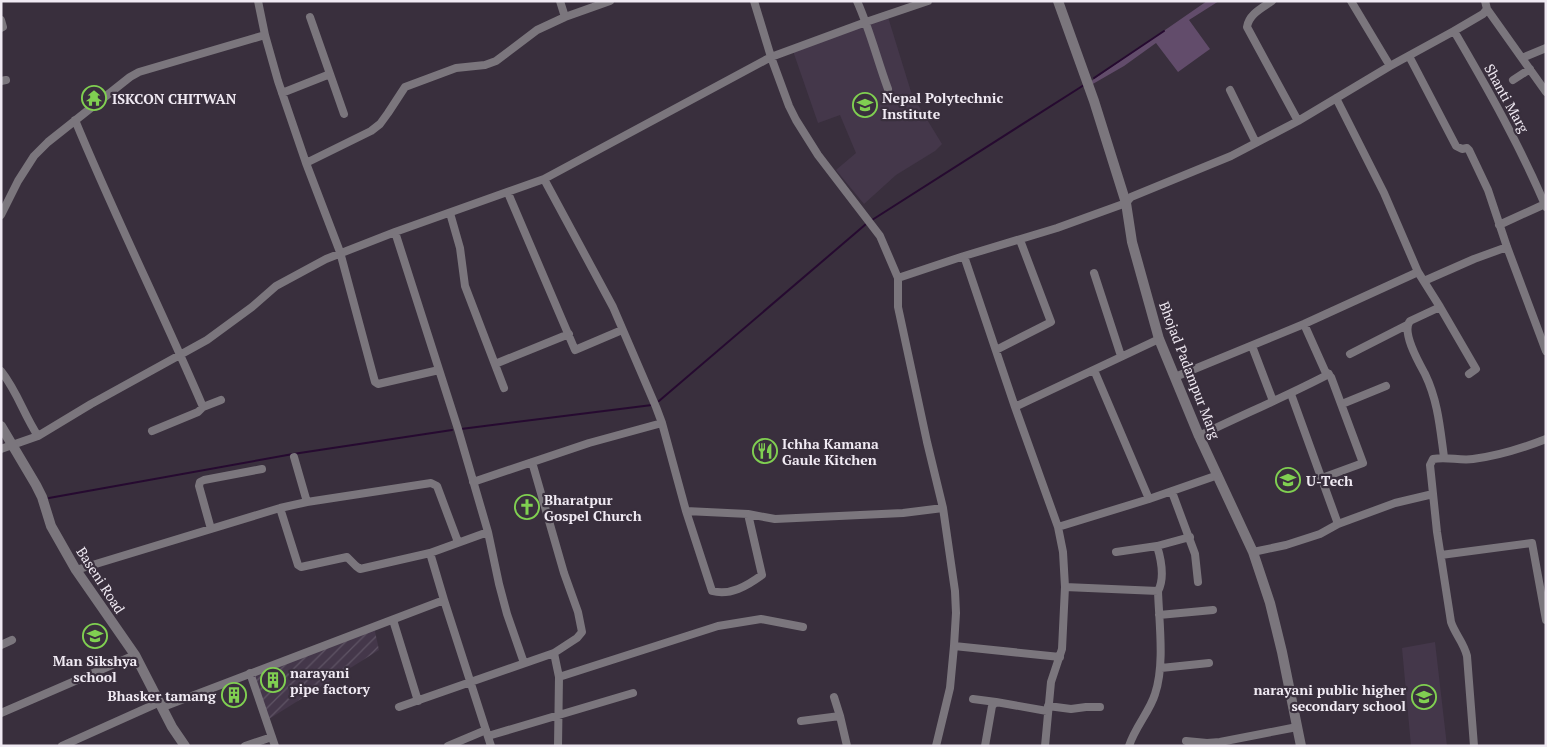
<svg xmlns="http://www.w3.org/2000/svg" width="1547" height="747" viewBox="0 0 1547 747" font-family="'PT Serif',serif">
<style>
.built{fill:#44374a}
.industrial{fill:url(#industrial-furrows)}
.grass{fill:#624c6b}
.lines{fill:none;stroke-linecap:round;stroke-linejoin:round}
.stream{stroke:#260a30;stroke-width:2}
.minor{stroke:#7b767d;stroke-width:8}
.tertiary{stroke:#7b767d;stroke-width:10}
.labels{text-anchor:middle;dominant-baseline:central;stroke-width:4.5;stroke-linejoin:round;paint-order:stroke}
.poi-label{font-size:14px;font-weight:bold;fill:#f0eaf3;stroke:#392f3d;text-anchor:start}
.street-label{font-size:14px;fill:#f0eaf3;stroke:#392f3d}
</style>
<defs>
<pattern id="industrial-furrows" width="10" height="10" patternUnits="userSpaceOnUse" patternTransform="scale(1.25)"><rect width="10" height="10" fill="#44374a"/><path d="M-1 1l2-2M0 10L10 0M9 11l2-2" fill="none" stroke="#5f5465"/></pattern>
</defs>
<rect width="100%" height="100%" fill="#392f3d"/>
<path class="built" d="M888,17L912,95L942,144L935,151L896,175L864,204L836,170L856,153L840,115L818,123L793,51Z
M1435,642L1447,746H1411L1402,648Z"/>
<path class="industrial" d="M374,627L379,650L269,719L251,676Z"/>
<path class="grass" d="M1207,1H1219L1189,20L1210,49L1178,72L1156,43L1124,66L1091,85L1090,82Z"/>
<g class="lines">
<path class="stream" d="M1094,78L1164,31
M872,220L1084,85
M659,401L866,224
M461,429L652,405
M49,498L293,454L452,430"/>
<path class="minor" d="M258,1L265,35L278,81L306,163L340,252L375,382L378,384L439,370
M560,1L565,17
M754,1L771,57L866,22L928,1
M857,1C870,30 877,59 888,89
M1272,1C1262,8 1249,14 1247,27L1298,121
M1351,1L1390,66
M1485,1L1487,9L1546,92
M1,20L3,27L1,28
M1454,31C1488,89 1520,146 1546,207
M1409,56L1456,146L1462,149L1467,148L1469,150L1488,190L1507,247L1546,351
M1522,58L1546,48
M330,74L344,114
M1513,80L1530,69
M1,81L6,80
M1230,90L1256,143
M282,93L330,74L310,17
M1336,98L1384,193L1418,272L1440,307L1410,321C1401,332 1419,363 1425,374C1438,401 1440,428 1444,457
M75,120C115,217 162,311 203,407L221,400
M306,163L371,131L380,124L388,113L405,87L456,68L485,65L496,61L537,30L565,17L610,1
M544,179L613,307L656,407L662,423L686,511L748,514L775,519L903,513L943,508
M508,193L575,350L622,330
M450,213L460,248L465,286L504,388
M1,215L18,181L34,156L48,142L130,77L139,72L265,35
M1499,225L1545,204
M395,232L458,429L488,532L499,584L507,614L524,663
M964,256L1015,407L1058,527L1063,552L1065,587L1062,649L1051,682L1045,746
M1094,273L1121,356
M898,278L964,256L1057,228L1126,203L1131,197L1231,156L1298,121L1390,66L1454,31L1483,14L1487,9
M1424,281L1474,259L1507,247
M1440,307L1476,369L1469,374
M1304,324L1325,371L1331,377L1363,463L1322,478
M1252,346L1273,401
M996,350L1051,322L1020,240
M1350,354L1407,325
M495,364L569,334
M1094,370L1149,499
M1,371C17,391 24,415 38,436
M1175,377L1304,324L1418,272
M1291,394L1338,524
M1342,404L1386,386
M1015,407L1159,339
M152,431L198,412L203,407
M1199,436C1242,415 1287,396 1329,374
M1,449L38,436L91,404L207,340L252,307L276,286L326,259L395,232L544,179L771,57L789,106L796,120L818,155L880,236L898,278V307L927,442L943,508L955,591L956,613L954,646L950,688L936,746
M294,457L307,502
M473,482L589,443L662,423
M1172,492L1195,554L1198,582
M280,508L298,565L301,567L347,557L356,566L360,569L430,553L488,532
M686,511L712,591C730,596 747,586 762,575L748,514
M1058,527L1149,499L1218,475
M211,529L199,486L200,482L204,480L262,469
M1157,546C1161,559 1165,578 1158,591
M1116,552L1157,546L1190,537
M1253,552L1286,545L1320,534L1338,524L1395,503L1433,494
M430,553L444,600L491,746
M1441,555L1532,543L1546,620
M76,570L280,508L307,502L431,483L437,486L458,542
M1065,587L1158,591C1159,622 1165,665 1155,694C1150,711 1135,727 1129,746
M1159,615L1213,610
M393,620L418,701
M1,645L12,640
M954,646L1060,657
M554,653L559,677L558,746
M1161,668L1209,663
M250,673L275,746
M559,677L718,626L761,619L803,627
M834,697L840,716
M973,699L996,702
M1048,706L1071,709L1086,707H1100
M163,707L444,600
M399,707L554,653L577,638L582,632L578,612L564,573L532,462
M1,713L135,655
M801,721L840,716L847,746
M488,736L633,693
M1186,741L1207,743L1220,742L1297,727
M62,746L160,702
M245,746L272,737
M448,746L486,730
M985,746L992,706L996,702L1047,711
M1474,746L1467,656C1464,643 1455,634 1451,622L1437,532L1430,465L1433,459C1447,456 1459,461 1473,459C1497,456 1523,448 1546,439"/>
<path class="tertiary" d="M1058,1L1094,101L1126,203L1132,242L1159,339L1199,436L1253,552L1270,603L1282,652L1301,746
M1,426L36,485L42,497L51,526L76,570L135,655L172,727L185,746"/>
</g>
<defs>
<symbol id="temple-ring" viewBox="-11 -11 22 22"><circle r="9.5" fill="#392f3d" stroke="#80d051" stroke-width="1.5"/><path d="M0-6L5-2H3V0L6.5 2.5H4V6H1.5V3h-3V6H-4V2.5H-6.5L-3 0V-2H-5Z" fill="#80d051"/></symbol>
<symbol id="university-ring" viewBox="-11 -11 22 22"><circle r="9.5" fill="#392f3d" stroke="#80d051" stroke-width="1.5"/><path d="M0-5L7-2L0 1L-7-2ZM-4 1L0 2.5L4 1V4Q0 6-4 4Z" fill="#80d051"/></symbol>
<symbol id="restaurant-ring" viewBox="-11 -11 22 22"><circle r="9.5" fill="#392f3d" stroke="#80d051" stroke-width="1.5"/><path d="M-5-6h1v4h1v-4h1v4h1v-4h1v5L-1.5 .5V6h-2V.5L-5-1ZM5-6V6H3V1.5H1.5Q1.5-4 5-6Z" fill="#80d051"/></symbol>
<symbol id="church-ring" viewBox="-11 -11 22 22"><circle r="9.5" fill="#392f3d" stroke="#80d051" stroke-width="1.5"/><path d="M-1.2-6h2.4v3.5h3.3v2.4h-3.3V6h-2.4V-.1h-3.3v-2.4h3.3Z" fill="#80d051"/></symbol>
<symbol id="school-ring" viewBox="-11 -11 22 22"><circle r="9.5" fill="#392f3d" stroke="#80d051" stroke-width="1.5"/><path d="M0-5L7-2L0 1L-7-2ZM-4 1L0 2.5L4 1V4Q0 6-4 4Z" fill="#80d051"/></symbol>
<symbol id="building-ring" viewBox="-11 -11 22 22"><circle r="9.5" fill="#392f3d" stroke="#80d051" stroke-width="1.5"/><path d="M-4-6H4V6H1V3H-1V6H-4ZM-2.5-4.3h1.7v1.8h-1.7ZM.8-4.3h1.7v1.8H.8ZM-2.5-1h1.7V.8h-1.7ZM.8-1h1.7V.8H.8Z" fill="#80d051"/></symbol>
</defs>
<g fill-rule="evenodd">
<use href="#temple-ring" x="80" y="84" width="28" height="28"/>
<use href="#university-ring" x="851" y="91" width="28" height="28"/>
<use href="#restaurant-ring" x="751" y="437" width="28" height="28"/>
<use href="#university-ring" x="1274" y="466" width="28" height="28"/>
<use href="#church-ring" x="513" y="493" width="28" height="28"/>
<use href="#school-ring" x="81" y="622" width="28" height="28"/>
<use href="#building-ring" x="259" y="666" width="28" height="28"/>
<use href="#building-ring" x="220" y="681" width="28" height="28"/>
<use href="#school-ring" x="1410" y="683" width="28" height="28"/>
</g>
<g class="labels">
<g class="poi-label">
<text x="882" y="97">Nepal Polytechnic<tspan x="882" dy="16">Institute</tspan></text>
<text x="112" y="98">ISKCON CHITWAN</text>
<text x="782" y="443">Ichha Kamana<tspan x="782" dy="16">Gaule Kitchen</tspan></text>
<text x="1306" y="480">U-Tech</text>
<text x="544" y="499">Bharatpur<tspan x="544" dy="16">Gospel Church</tspan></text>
<text x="95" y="660" text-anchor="middle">Man Sikshya<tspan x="95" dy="16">school</tspan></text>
<text x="290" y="672">narayani<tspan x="290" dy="16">pipe factory</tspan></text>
<text x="1406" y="689" text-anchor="end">narayani public higher<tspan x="1406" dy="16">secondary school</tspan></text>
<text x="216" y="695" text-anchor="end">Bhasker tamang</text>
</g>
<g class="street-label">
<text transform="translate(1507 98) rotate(61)">Shanti Marg</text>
<text transform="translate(1190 370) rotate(69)">Bhojad Padampur Marg</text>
<text transform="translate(101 580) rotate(57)">Baseni Road</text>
</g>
</g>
<rect width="1547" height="747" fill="none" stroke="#f0eaf3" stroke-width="5"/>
</svg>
